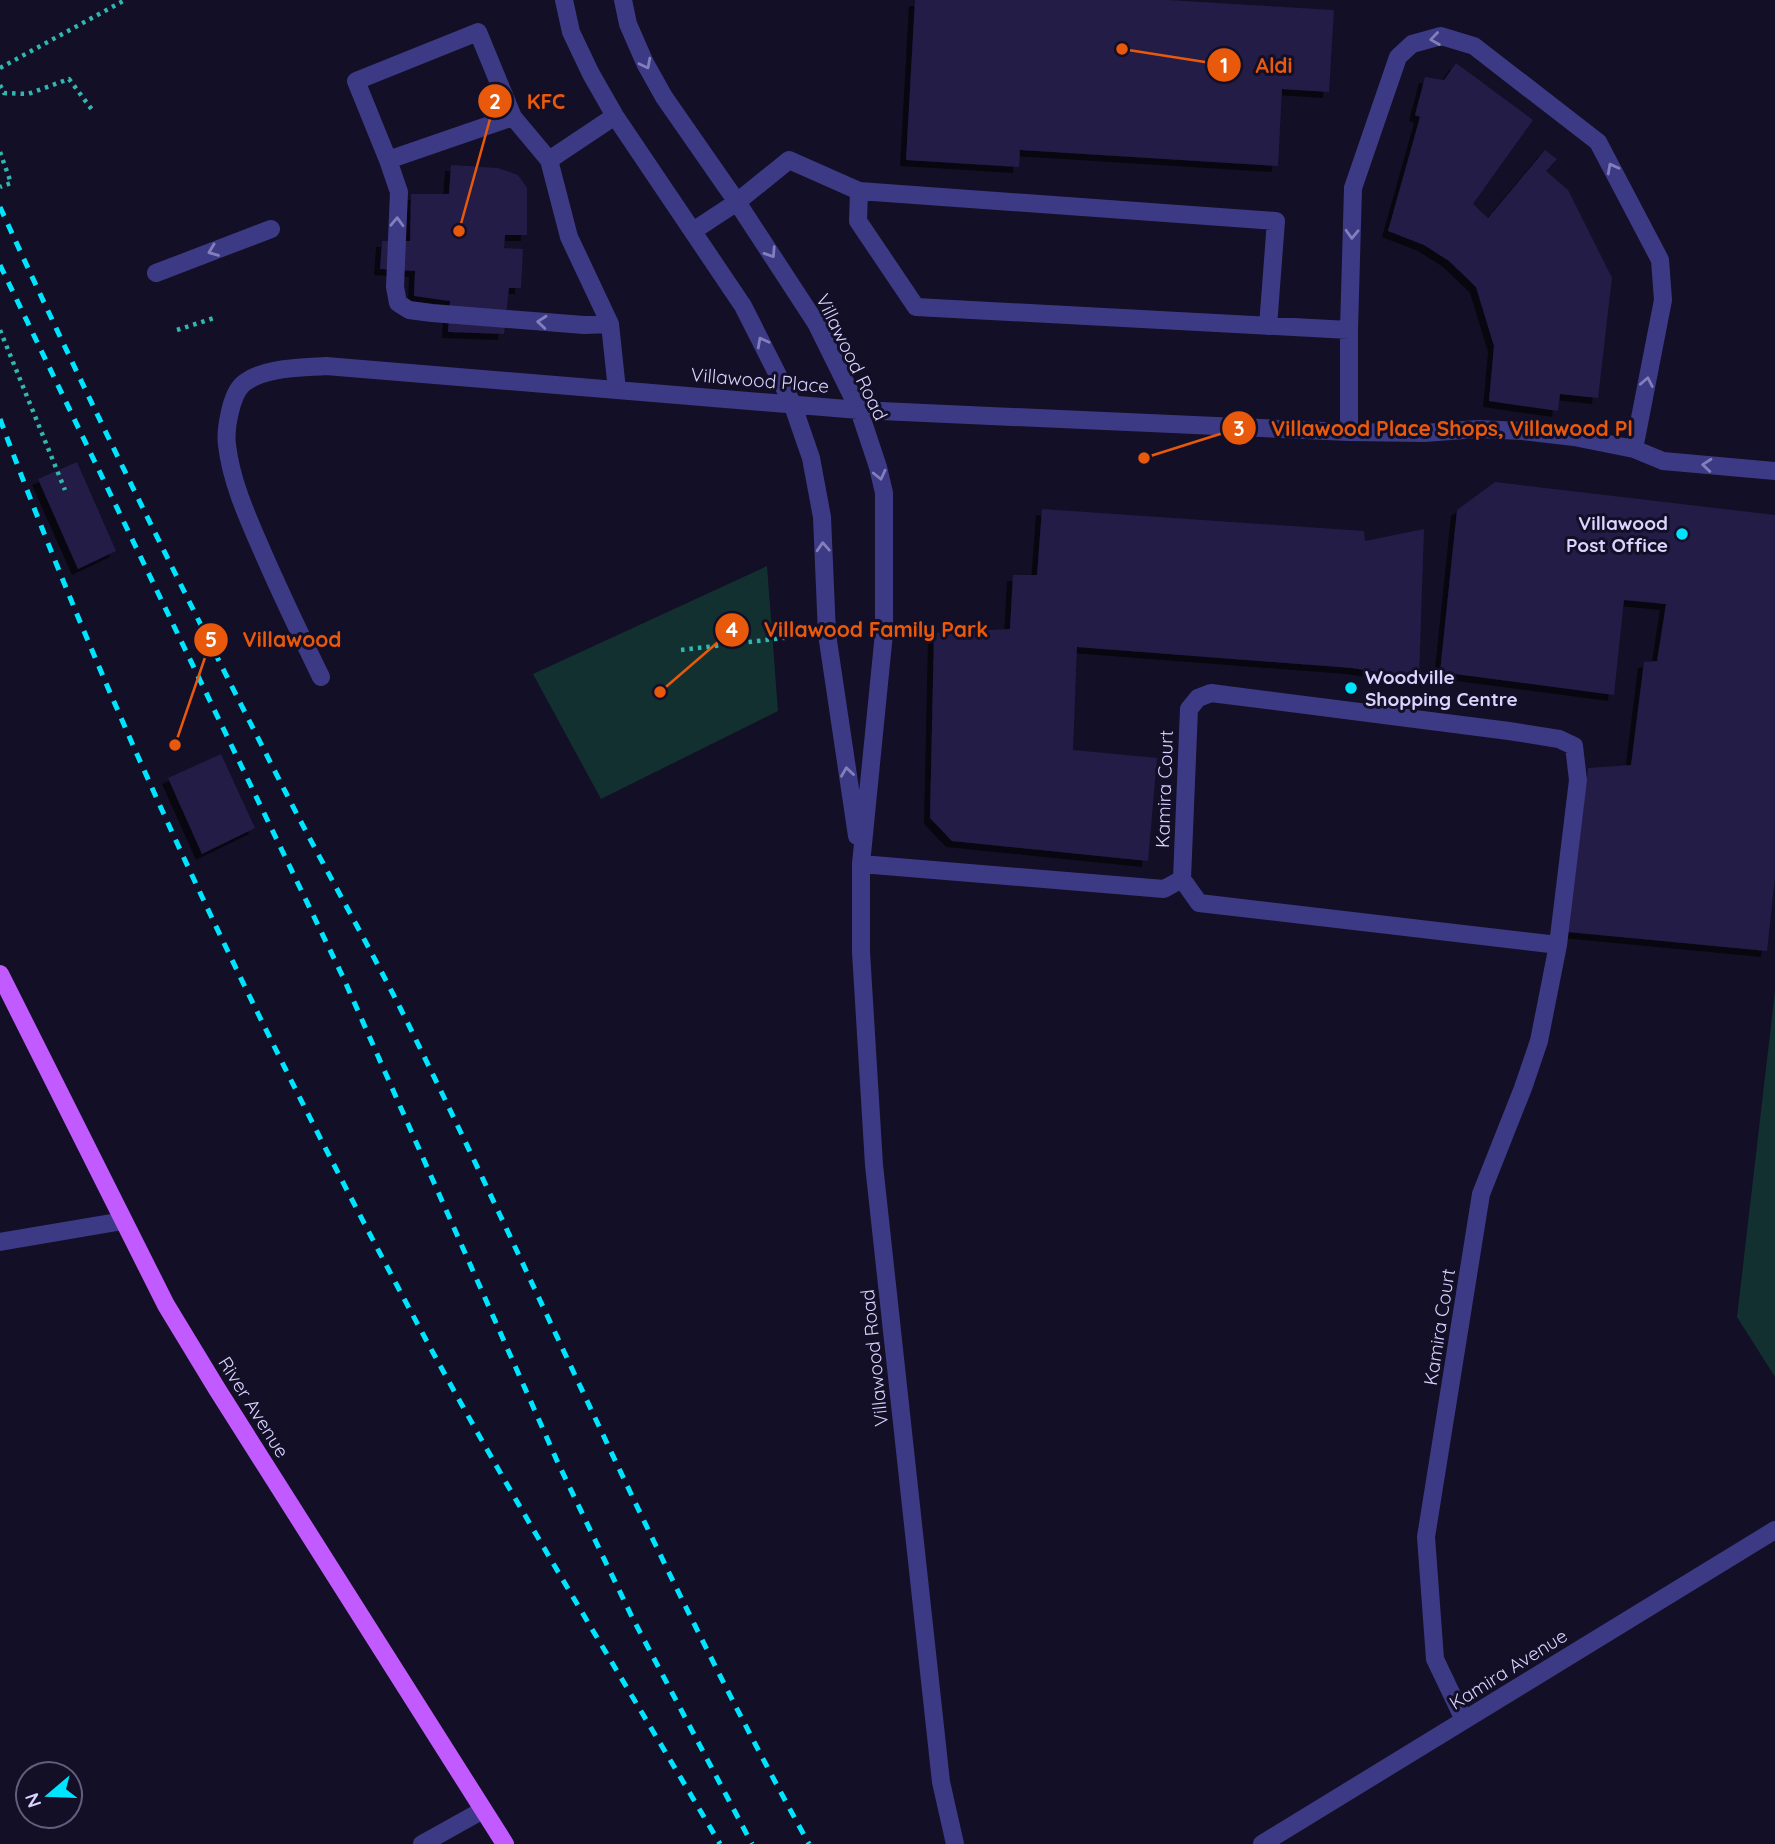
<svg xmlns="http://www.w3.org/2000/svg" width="1775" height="1844" viewBox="0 0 1775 1844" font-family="Quicksand,sans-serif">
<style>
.green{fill:#12302f}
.building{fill:#241b47;filter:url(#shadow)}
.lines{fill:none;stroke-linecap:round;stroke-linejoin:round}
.path{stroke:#2fb8b0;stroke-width:4.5;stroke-dasharray:3.5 5;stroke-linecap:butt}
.minor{stroke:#3d3a85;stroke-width:18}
.major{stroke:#c25bff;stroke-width:18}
.rail{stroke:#00e5ff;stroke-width:5;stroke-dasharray:10 9;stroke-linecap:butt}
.oneway{stroke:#837fbc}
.poi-dot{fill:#00e5ff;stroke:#130f26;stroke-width:2.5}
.labels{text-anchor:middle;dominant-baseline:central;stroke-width:6;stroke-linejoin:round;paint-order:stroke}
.street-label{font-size:19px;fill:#d9d4ff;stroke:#130f26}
.poi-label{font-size:19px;font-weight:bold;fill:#d9d4ff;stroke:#130f26;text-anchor:end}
.leader{fill:none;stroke:#e8590c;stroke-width:2.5}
.callout-dot{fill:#e8590c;stroke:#130f26;stroke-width:2.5}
.mark-label{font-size:21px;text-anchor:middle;font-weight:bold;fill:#fff}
.callout-label{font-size:21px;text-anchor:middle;font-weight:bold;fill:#e8590c;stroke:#130f26;stroke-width:6;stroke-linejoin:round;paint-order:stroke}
</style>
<defs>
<filter id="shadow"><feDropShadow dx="-6" dy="6" stdDeviation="0" flood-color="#0009"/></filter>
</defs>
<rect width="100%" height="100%" fill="#130f26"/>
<path class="green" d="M767,566L778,711L601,799L533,674Z
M1775,991V1377L1737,1317Z"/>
<path class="building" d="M915,0H1168L1334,10L1329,92L1282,89L1278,166L1020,150L1019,167L906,160Z
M1456,63L1533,120L1473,204L1488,218L1545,150L1557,159L1546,171L1568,190L1612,278L1598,398L1560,394L1558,411L1489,401L1494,346L1476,287L1449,261L1424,245L1388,231L1420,117L1415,115L1425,77L1444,80Z
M451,165L498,168L518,175L527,188V235H505L504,248L523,249L521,288H509L504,334L448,332L450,301L414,296L415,271L380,269L382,241H410L411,194H449Z
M77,462L116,551L78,569L38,479Z
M1495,482L1775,515V877L1767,951L1568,932L1588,768L1631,765L1644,662L1657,661L1666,604L1624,600L1614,695L1440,672L1457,510Z
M1042,509L1364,531L1365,541L1424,529L1419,679L1352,668L1077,647L1073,750L1157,758L1148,861L952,841L930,818L934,633L1010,629L1013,575H1037Z
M221,754L255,828L202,854L168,778Z"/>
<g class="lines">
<path class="path" d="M0,68L125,0
M0,85L4,93L28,94L69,79L93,111
M0,152L11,183L0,187
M0,330L65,490
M177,330L214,318
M681,650L800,636"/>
<path class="minor" d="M564,0L571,32L591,74L615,116L743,306L792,403L811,458L822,517L827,634L857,836
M623,0L628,24L645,63L664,97L737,202L816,323L859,410L878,467L884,493V633L861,864V952L874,1165L941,1782L955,1844
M513,117L478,32L356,81L388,160L513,117L549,160L569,237L610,324L617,390
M388,160L399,192L395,287L398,303L409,310L432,313L584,325L610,324
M549,160L615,116
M859,191L1276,221L1268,326
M693,231L737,202L789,160L859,191L858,221L916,307L1349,330
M156,273L271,229
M1349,432V330L1353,188L1398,57L1412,44L1441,36L1474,46L1598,142L1660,260L1663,300L1634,449
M321,677C300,634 279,590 260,546C246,514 231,480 227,445C225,430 231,394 243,384C263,367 301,368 326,366L859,410L1349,432L1424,433L1478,429L1522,431L1574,437L1634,449L1663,461L1775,471
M861,864L1164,889L1182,879L1189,709L1198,698L1211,693L1509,731L1559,739L1574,746L1578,780L1558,945L1539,1041L1523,1088L1481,1194L1426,1537L1435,1659L1464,1720
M1182,879L1199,903L1558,945
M0,1242L123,1221
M422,1844L483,1810
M1262,1844L1775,1530"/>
<path class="major" d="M0,974L166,1305L217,1389L505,1844"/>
<path class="rail" d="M0,207C90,405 187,599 286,793C329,877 377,959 418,1044C549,1311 665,1584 809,1844
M0,265L343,977L558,1463L632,1617L752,1844
M0,419C116,730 260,1030 417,1323C512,1500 618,1671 720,1844"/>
</g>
<defs><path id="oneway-chevron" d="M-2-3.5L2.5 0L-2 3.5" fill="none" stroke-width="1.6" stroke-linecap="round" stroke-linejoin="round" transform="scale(1.75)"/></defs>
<g class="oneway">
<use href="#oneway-chevron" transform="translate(1435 39) rotate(172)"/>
<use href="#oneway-chevron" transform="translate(646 64) rotate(63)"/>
<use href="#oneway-chevron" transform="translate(1612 168) rotate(-118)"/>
<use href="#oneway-chevron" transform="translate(397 222) rotate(-88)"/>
<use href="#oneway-chevron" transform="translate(1352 234) rotate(92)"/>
<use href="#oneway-chevron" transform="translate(213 251) rotate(159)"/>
<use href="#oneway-chevron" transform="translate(771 253) rotate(57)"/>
<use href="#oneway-chevron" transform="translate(542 322) rotate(-175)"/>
<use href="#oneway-chevron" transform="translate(762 342) rotate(-118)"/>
<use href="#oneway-chevron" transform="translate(1647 382) rotate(-79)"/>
<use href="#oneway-chevron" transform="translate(1707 465) rotate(-175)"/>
<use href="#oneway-chevron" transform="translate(880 475) rotate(77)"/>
<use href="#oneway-chevron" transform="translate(823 547) rotate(-93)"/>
<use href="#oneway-chevron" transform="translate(847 772) rotate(-98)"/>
</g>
<g class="poi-dot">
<circle cx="1682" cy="534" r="7"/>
<circle cx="1351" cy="688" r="7"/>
</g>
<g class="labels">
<g class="street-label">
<text transform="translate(852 357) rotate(64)">Villawood Road</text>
<text transform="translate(760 380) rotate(5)">Villawood Place</text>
<text transform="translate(1164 789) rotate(-88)">Kamira Court</text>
<text transform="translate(1439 1327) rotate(-81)">Kamira Court</text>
<text transform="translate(874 1358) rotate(-96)">Villawood Road</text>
<text transform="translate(254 1407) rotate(58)">River Avenue</text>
<text transform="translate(1508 1669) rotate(-32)">Kamira Avenue</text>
</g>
<g class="poi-label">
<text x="1668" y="523">Villawood<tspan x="1668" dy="22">Post Office</tspan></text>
<text x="1365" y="677" text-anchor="start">Woodville<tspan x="1365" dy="22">Shopping Centre</tspan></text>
</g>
</g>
<path class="leader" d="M1122 49L1224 65M459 231L495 101M1144 458L1239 428M660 692L732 630M175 745L211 640"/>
<g class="callout-dot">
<circle cx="1122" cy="49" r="7"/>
<circle cx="459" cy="231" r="7"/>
<circle cx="1144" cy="458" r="7"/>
<circle cx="660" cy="692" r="7"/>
<circle cx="175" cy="745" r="7"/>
<circle cx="1224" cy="65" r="18"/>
<circle cx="495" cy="101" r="18"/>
<circle cx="1239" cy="428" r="18"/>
<circle cx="732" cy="630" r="18"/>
<circle cx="211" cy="640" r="18"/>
</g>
<g class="mark-label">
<text x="1224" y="73">1</text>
<text x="495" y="109">2</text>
<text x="1239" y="436">3</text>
<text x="732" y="637">4</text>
<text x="211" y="647">5</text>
</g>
<g class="callout-label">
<text x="1274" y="73">Aldi</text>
<text x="546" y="109">KFC</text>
<text x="1452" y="436">Villawood Place Shops, Villawood Pl</text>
<text x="876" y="637">Villawood Family Park</text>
<text x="292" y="647">Villawood</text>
</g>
<g transform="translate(49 1795) rotate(251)"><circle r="33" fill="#130f26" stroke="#625e7d" stroke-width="2"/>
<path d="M0-5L12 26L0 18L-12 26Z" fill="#00e5ff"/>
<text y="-10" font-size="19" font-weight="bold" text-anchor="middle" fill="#d9d4ff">N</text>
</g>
</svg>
